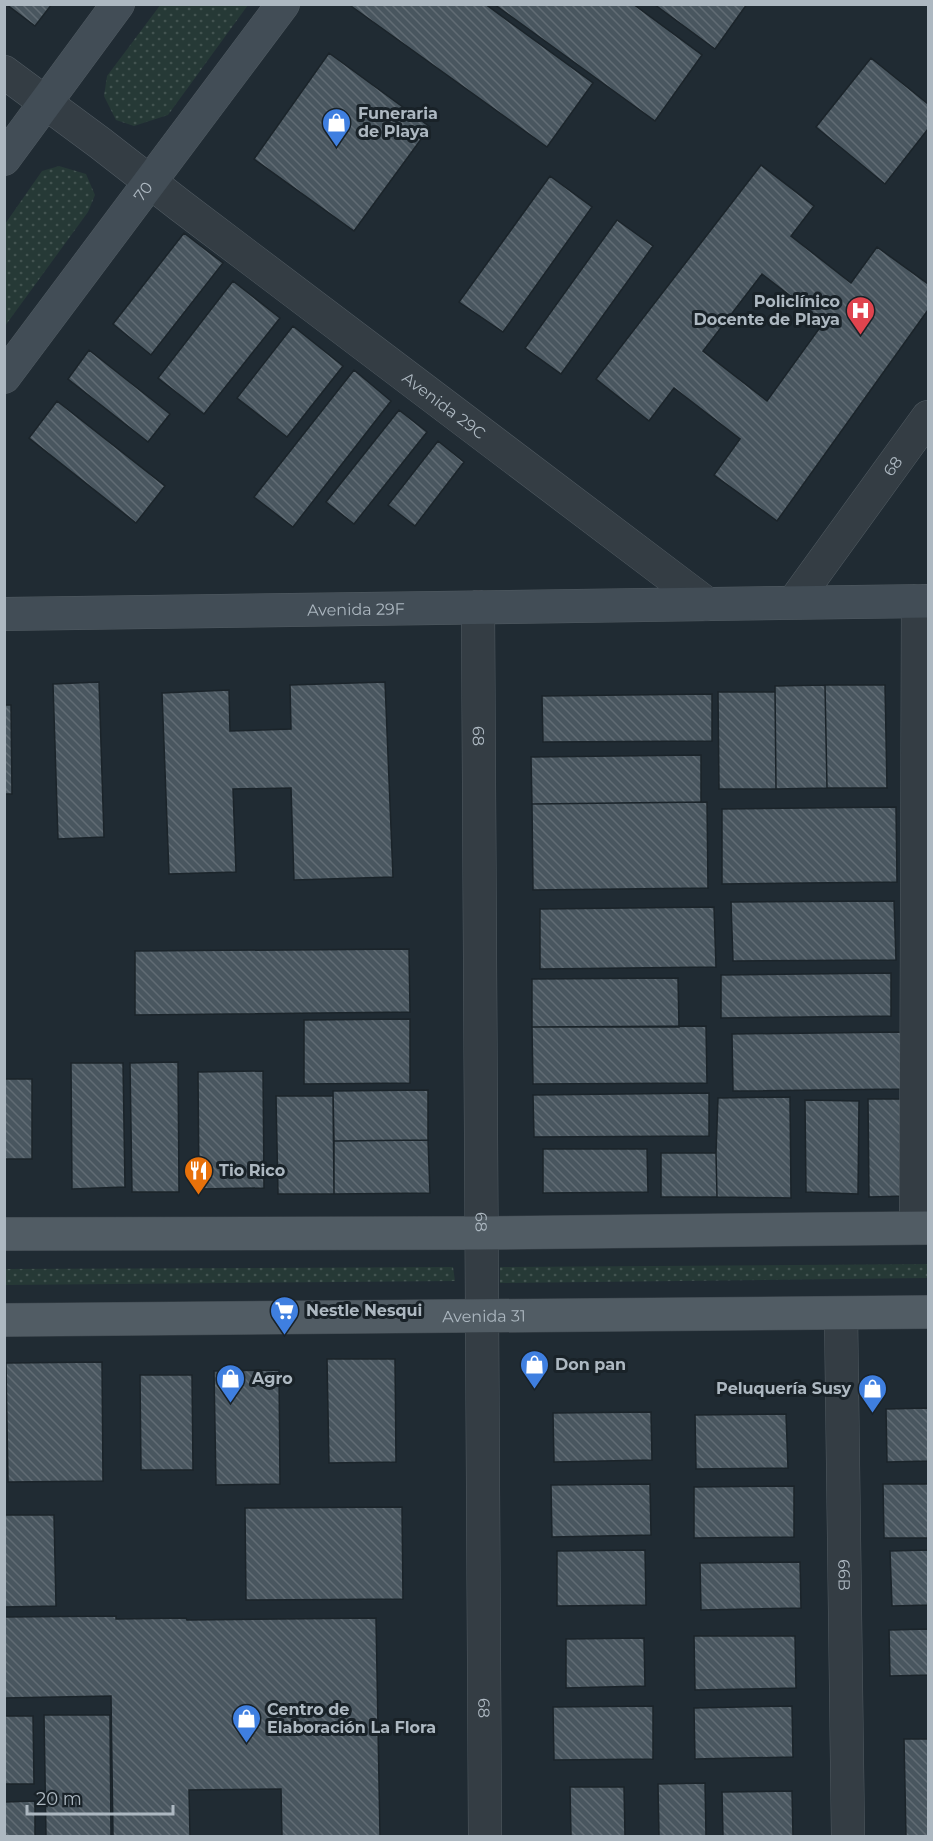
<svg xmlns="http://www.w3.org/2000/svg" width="933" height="1841" viewBox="0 0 933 1841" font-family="Montserrat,sans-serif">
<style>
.grass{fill:url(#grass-dots)}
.building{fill:url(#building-back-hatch);stroke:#1b242a;stroke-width:1.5;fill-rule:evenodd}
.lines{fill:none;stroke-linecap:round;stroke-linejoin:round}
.street-casing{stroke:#515b62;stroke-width:34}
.secondary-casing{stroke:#515b62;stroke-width:34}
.primary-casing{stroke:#3d464d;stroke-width:34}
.street{stroke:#343d44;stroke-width:33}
.secondary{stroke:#424d56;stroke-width:33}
.primary{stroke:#515c64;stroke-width:33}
.labels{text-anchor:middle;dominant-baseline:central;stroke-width:6;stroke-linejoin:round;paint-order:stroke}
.poi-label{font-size:16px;font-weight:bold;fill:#adb8c1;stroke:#192228;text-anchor:start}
.street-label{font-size:16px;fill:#adb8c1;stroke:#192228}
</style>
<defs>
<pattern id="grass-dots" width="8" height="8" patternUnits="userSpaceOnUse" patternTransform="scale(1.5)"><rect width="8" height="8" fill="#263936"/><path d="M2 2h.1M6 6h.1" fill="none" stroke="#435451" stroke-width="1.8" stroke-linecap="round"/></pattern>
<pattern id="building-back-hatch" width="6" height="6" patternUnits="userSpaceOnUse" patternTransform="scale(1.5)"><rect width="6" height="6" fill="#49565f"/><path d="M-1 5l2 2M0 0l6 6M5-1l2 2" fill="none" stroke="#616c74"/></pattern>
</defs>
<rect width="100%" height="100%" fill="#202b33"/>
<path class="grass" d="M161,4L248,5L168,115L134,126L116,120L104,96L107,76Z
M59,166L86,174L95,195L88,212L5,326V224L42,171Z
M928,1264V1278L500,1283V1267Z
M453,1267L455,1281L4,1285L5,1269Z"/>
<path class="building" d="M6,4H52L35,26Z
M353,4H485L593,83L547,147L351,6Z
M494,4H633L702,55L655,121Z
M654,4H747L715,49Z
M329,53L430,127L354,231L254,159Z
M871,58L928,104V129L885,184L816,127Z
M761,165L814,206L791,236L851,283L877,247L928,284V310L777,521L714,475L740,439L674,388L649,421L596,379ZM762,274L824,322L767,401L703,351Z
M550,176L592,207L503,332L459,302Z
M617,220L653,246L561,374L525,348Z
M184,233L223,263L151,355L113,324Z
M233,281L280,318L204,414L158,378Z
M293,326L343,366L287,437L237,398Z
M89,350L170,414L148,442L68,379Z
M354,370L391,401L293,527L254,497Z
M57,401L165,486L136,523L29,438Z
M399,410L427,432L354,524L326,502Z
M438,441L464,462L415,526L388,505Z
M99,682L104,837L58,839L53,684Z
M385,682L393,877L294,880L291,788L233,789L236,872L169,874L162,693L229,690L230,731L291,729L290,685Z
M825,685H885L887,788H827Z
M825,685L827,788L776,789L775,686Z
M718,692H775L776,789H719Z
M712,694V741L543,742L542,696Z
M4,705H11L12,794H4Z
M701,755V802L532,804L531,757Z
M707,802L708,888L533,890L532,804Z
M896,807L897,882L722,884V809Z
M894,901L896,960L733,961L731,902Z
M714,907L716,967L540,969V909Z
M409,949L410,1012L135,1015V951Z
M891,973V1016L721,1018V975Z
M678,978L679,1027H532V979Z
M410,1019V1083L304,1084V1020Z
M706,1026L707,1083L533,1084L532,1027Z
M901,1032L902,1089L733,1091L732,1034Z
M178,1062L179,1192H132L130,1063Z
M71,1063H123L125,1187L72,1189Z
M263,1071L264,1188L199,1189L198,1072Z
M4,1079H32V1159H4Z
M428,1090V1140L334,1141L333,1091Z
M709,1093V1136L534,1137L533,1095Z
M276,1096H333L334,1194H278Z
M790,1097L791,1198L717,1197L716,1153L718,1098Z
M868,1099H906L907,1196L869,1197Z
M805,1100L859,1101L858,1194L806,1192Z
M428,1140L430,1193L334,1194V1141Z
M543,1149H647L648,1192L543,1193Z
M661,1153H716L717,1197H661Z
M327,1359H395L396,1462L329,1463Z
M102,1362L103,1481L8,1482L6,1363Z
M279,1370L280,1484L216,1485L214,1371Z
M140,1375H192L193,1470H141Z
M928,1408V1461L887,1462L886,1409Z
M651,1412L652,1460L554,1462L553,1413Z
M786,1414L788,1468L696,1469L695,1415Z
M650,1484L651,1535L552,1537L551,1485Z
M883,1484H928V1538H884Z
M794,1486V1537L694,1538V1487Z
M402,1507L403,1599L246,1600L245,1508Z
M4,1515H54L56,1606L4,1607Z
M645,1550L646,1605L557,1606V1551Z
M928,1550V1605L892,1606L890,1551Z
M800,1562L801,1608L701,1610L700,1563Z
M116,1616V1619L186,1618L187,1620L376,1618L380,1836H282L281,1789L189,1790L190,1836H113L111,1696L4,1698V1617Z
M928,1629V1675L890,1676L889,1630Z
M694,1636H795L796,1688L695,1690Z
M644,1638L645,1686L566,1688V1639Z
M653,1706V1759L554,1760L553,1707Z
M792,1706L793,1757L695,1759L694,1708Z
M44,1715H110L111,1836H46Z
M4,1716H33L34,1784H4Z
M904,1739H928V1836H906Z
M705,1783L706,1836H659L658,1784Z
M570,1787H624L625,1836H571Z
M792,1791L793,1836H723L722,1792Z
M35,1801V1836H4V1802Z"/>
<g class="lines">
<defs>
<g id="street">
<path id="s1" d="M4,72L100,143L181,206L707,604"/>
<path id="s2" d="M794,602L928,417"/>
<path id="s3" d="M478,607L485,1836"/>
<path d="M916,1228L918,601"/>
<path id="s4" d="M841,1314L848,1836"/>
</g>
<g id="secondary">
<path d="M4,159L118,4"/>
<path id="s5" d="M4,377L283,4"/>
<path id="s6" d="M4,614L928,601"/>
</g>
<g id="primary">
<path d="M4,1234L480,1233L928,1228"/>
<path id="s7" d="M4,1320L928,1312"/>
</g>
</defs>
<use href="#street" class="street-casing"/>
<use href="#secondary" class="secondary-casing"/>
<use href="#primary" class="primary-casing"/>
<use href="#street" class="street"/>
<use href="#secondary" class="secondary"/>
<use href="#primary" class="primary"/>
</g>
<defs>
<symbol id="shop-pin" viewBox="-11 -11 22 30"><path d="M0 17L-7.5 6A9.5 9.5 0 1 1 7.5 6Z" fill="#3f7fe0" stroke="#192228"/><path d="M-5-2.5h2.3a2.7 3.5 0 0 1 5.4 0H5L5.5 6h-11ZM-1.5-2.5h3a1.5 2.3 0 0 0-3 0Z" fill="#fff"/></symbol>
<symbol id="hospital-pin" viewBox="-11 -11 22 30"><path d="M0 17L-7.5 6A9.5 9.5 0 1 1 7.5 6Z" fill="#e0444e" stroke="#192228"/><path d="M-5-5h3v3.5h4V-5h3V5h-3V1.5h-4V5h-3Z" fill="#fff"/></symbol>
<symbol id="restaurant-pin" viewBox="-11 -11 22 30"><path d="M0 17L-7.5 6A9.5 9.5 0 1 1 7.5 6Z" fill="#e8710a" stroke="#192228"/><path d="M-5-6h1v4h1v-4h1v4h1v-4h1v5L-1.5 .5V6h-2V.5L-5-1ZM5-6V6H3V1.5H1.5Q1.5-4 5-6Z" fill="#fff"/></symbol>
<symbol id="supermarket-pin" viewBox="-11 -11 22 30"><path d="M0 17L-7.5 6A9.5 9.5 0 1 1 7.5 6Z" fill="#3f7fe0" stroke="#192228"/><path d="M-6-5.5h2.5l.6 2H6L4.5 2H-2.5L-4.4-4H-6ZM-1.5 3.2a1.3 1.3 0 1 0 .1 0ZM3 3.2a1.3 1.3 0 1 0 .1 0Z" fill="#fff"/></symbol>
</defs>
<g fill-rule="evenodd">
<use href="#shop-pin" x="320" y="106" width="33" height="45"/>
<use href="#hospital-pin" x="844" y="294" width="33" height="45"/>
<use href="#restaurant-pin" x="182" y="1154" width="33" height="45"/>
<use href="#supermarket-pin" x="268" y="1294" width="33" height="45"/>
<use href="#shop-pin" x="518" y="1348" width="33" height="45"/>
<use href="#shop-pin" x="214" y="1362" width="33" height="45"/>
<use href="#shop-pin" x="856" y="1372" width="33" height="45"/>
<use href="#shop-pin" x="230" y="1702" width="33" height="45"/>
</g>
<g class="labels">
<g class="poi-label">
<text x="358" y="113">Funeraria<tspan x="358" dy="18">de Playa</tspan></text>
<text x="840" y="301" text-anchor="end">Policlínico<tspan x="840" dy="18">Docente de Playa</tspan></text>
<text x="219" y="1170">Tio Rico</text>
<text x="306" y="1310">Nestle Nesqui</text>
<text x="555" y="1364">Don pan</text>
<text x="252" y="1378">Agro</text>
<text x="851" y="1388" text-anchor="end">Peluquería Susy</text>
<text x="267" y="1709">Centro de<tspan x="267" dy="18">Elaboración La Flora</tspan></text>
</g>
<g class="street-label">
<text stroke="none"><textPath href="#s5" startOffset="232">70</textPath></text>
<text stroke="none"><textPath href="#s1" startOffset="552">Avenida 29C</textPath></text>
<text stroke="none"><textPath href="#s2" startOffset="168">68</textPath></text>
<text stroke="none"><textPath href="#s6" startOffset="352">Avenida 29F</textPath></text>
<text stroke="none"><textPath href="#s3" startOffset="129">68</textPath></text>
<text stroke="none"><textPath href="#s3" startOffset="615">68</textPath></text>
<text stroke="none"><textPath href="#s7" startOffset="480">Avenida 31</textPath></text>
<text stroke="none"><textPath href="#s4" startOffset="261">66B</textPath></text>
<text stroke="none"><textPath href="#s3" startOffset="1101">68</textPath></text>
</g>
</g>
<rect width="933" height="1841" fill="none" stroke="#adb8c1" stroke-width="12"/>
<path d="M27 1805v9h146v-9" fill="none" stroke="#adb8c1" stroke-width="3"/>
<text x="36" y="1805" font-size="18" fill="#adb8c1" stroke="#192228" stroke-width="4.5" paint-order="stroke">20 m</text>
</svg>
